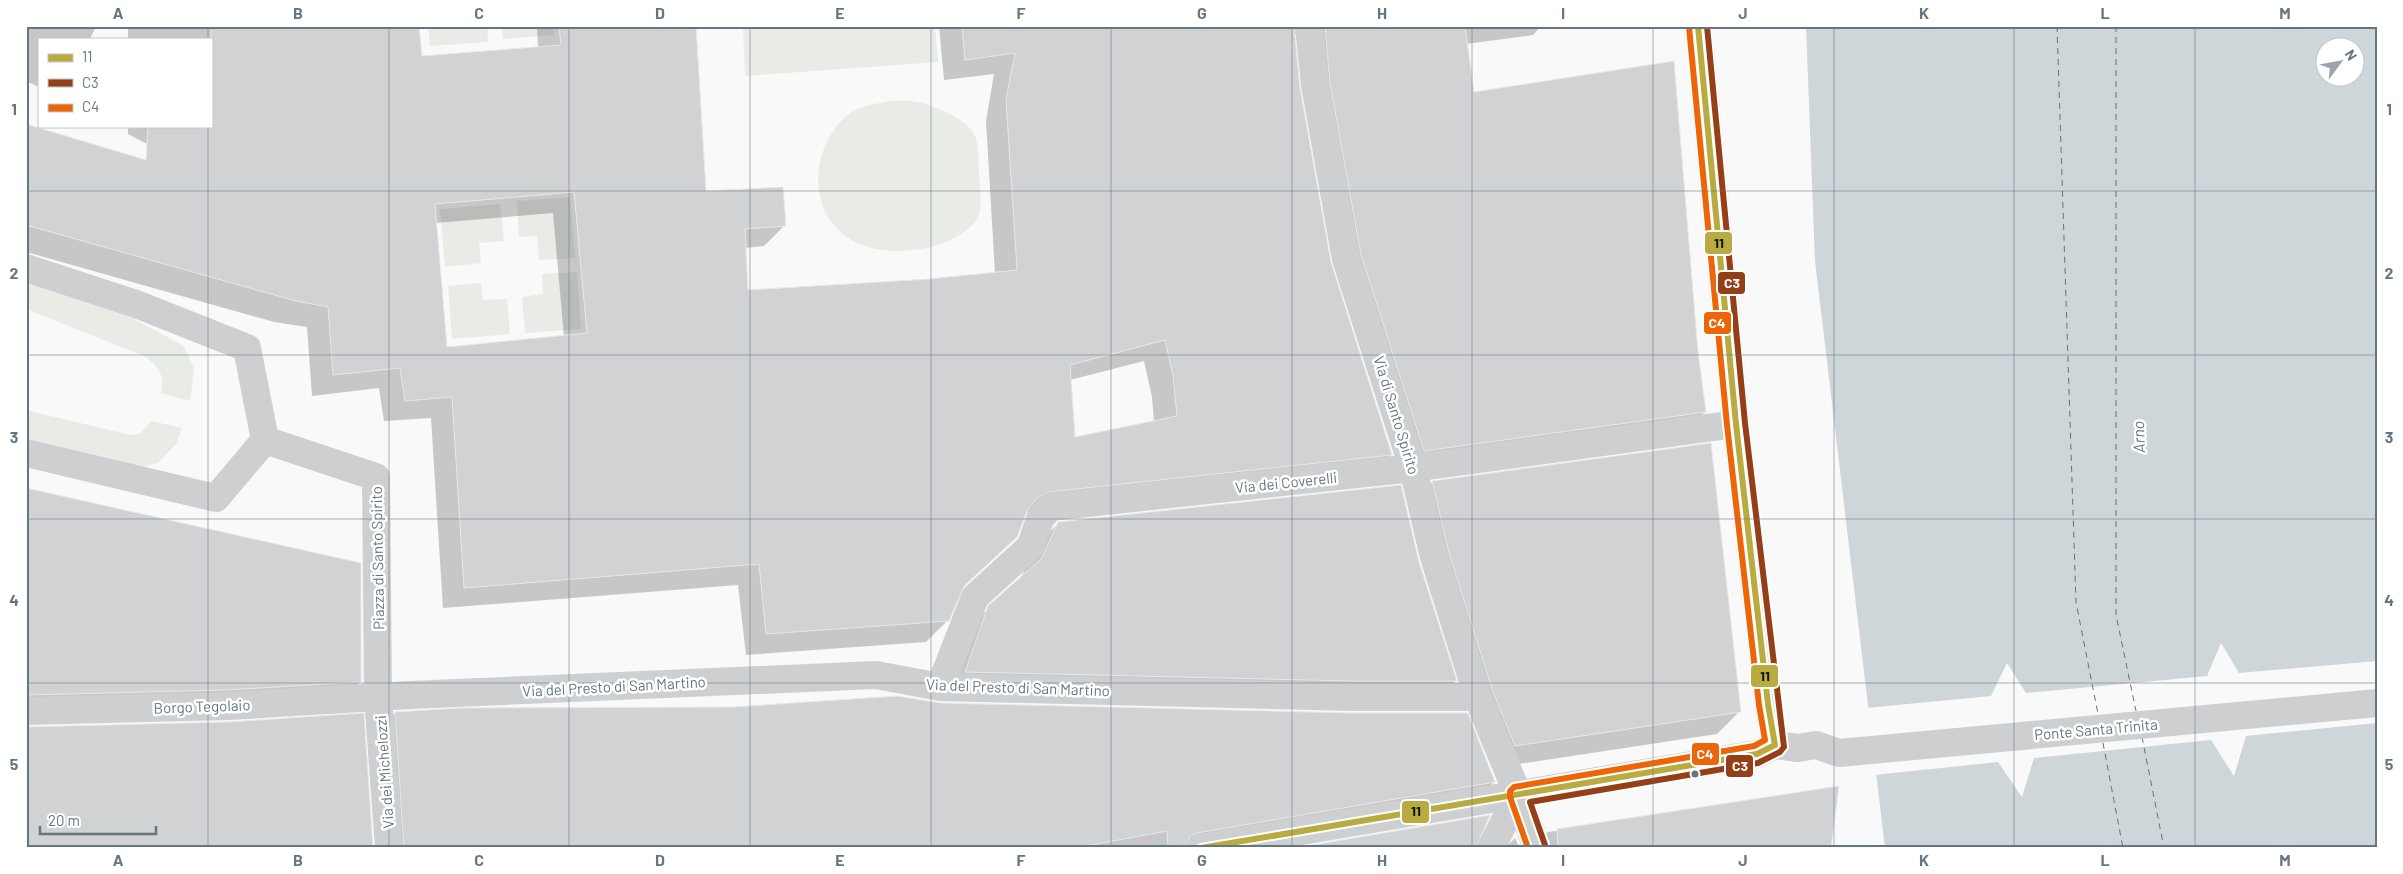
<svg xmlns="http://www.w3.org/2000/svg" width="2403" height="874" viewBox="0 0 2403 874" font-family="Barlow,sans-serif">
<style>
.green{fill:#e8ebe6}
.water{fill:#ced6d9;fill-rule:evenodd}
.pier{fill:#f9f9f9}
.shadow{fill:#0003;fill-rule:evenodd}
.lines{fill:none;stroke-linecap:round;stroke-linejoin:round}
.ferry{stroke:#60757c;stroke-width:1;stroke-dasharray:6 5;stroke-linecap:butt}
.building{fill:#d0d2d3;stroke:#e8e8e8;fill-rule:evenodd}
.pedestrian{stroke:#cecfd0;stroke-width:28}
.minor{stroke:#cecfd0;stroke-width:28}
.bus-1-casing{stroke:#fff;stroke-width:10}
.bus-2-casing{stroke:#fff;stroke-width:10}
.bus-3-casing{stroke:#fff;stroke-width:10}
.bus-1{stroke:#baab40;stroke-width:6}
.bus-2{stroke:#943f17;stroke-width:6}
.bus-3{stroke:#ec6508;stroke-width:6}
.grid{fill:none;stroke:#657683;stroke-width:1;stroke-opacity:0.55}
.bus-dot{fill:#657683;stroke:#fff;stroke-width:2}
.labels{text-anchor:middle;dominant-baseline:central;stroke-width:5;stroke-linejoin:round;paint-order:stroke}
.street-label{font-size:15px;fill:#657683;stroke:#fff}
.water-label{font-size:16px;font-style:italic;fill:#60757c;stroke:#fff}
.line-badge{stroke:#fff;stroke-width:2}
.badge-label{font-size:14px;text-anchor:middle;font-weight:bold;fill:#fff}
.pale-badge-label{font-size:14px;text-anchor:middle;font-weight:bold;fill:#111}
.neatline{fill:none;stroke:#657683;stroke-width:2}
.grid-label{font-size:16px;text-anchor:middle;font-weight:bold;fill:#657683}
</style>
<rect width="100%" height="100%" fill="#f9f9f9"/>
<path class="green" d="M428,26H487L488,42L430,46Z
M502,26H553L554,35L503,39Z
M743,26H935L938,62L745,76Z
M891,101C899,101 909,100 917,102C932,104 965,119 973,132C980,144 978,162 979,176C980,189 983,206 978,218C973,229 946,243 935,246C909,253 873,254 850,239C808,212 810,154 842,120C854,107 874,104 891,101Z
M570,197L575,258L539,260L537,236L519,237L517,201Z
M500,204L504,241L479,243L481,263L445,267L440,209Z
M577,272L581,329L525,333L522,297L543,294L542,274Z
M26,275L130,317L184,346L194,369L190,401L161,393C164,374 160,368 146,357L26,309Z
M481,283L483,300L507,299L510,334L452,339L448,286Z
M26,410L130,435L140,434L151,421L182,428L176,444L158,463L133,470L26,441Z"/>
<path class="water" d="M1806,26H2377V848H1885L1815,261ZM2326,48H2356V78H2326Z"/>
<path class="pier" d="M2221,643L2239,673L2377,661V723L2246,736L2234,776L2211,740L2034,758L2022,797L1998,762L1874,775L1866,708L1991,696L2007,663L2026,693L2207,676Z"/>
<path class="shadow" d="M26,26H96L90,39H39V87L26,81Z
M128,26H418L421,58L538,48L537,26H694L705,193L785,225L764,246L745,248L747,291L929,280L995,273L986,121L994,74L944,80L939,26H1541L1533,35L1466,44L1472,93L1697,352L1705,412L1684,433L1403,471L1300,38L1293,31L1298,88L1329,262L1391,454L1370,475L1026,512L1016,536L962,588L948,620L926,642L746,655L738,585L443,608L431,418L384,421L379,388L312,396L307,327L274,322L26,252V125L220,182L128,134V126H211V39H128ZM553,213L564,337L445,349L435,223ZM1144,361L1152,397L1154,422L1074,439L1070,380Z
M1433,482L1740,711L1717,734L1492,768L1470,715L1427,576L1410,505Z
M26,488L359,564L360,682L336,706L26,718Z
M1059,523L1418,562L1455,681L1433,704L943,694L966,630L1021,578L1035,546Z
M395,713L1494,782L1470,806L1220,848H380L372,736Z
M1838,788L1830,848H1532L1548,832Z
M1515,838L1520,848H1505Z"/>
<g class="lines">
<path class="ferry" d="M2057,26L2076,602L2098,714
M2116,26V615L2136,711
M2142,737L2164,848
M2103,743L2123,848"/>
</g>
<path class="building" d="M211,26H419L422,56L561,45L559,26H696L706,191L783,187L786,226L745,229L748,290L929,279L1017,270L1006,99L1015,53L965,60L962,26H1294L1300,88L1331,262L1392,455L1048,492L1038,497L1028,509L1017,537L964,586L949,621L766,634L759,564L464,588L452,397L405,401L400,368L333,375L328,307L296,301L26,225V124L146,160L148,126H211ZM574,192L587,333L447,347L435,204ZM1165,340L1173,375L1177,416L1075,437L1070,365Z
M1325,26H1465L1474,92L1674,61L1698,352L1706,412L1424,451L1361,255L1330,83Z
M1711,443L1741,712L1515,746L1493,692L1449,553L1432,481Z
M1401,485L1419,562L1457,681H1352L965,672L988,606L1042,558L1058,522Z
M26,488L361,563V682L228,690L26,695Z
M897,696L940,703L1352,713H1468L1495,782L1197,833L1190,836L1185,848H1168L1167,831L1075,848H404L395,712L460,708L733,707Z
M364,713L373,848H26V727L229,722Z
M1839,786L1831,848H1558L1557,829Z
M1490,815L1476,848H1295Z"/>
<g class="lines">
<path class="pedestrian" d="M1309,26L1315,85L1346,259L1413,468
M26,268L136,304L247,348L265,440L216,498L26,453
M265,440L376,477L378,697
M1518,795L1537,848"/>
<path class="minor" d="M1698,26L1736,424L1768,704L1775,745
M1413,468L1434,557L1478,697L1518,795
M940,687L975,597L1031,546L1040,519L1050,507L1413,468L1736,424
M378,697L389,848
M26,711L229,706L410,695L876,675L940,687L1352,697H1478
M1200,848L1757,754L1775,745L1798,748L1816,745L1839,753L2377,703
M1491,848L1518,795"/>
<defs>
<path id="bus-1" d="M1201,848L1757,754L1775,745L1768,704L1736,424L1698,26"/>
<path id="bus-2" d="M1545,845L1530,802L1758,763L1780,752L1784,747L1745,423L1707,26"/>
<path id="bus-3" d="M1528,848L1510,797V791L1514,787L1754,746L1765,740L1759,705L1727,425L1689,27"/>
</defs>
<use href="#bus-1" class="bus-1-casing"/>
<use href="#bus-2" class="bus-2-casing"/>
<use href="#bus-3" class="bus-3-casing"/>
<use href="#bus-1" class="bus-1"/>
<use href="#bus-2" class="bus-2"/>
<use href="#bus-3" class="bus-3"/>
</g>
<path class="grid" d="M208,26V39M389,26V848M569,26V848M750,26V848M931,26V848M1111,26V848M1292,26V848M1472,26V848M1653,26V848M1834,26V848M2014,26V848M2195,26V848M208,126V848M26,191H2377M26,355H2377M26,519H2377M26,683H2377"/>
<circle class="bus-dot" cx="1695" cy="774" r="4.5"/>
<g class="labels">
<g class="street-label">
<text transform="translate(1397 415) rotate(73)">Via di Santo Spirito</text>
<text transform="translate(1286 482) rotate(-6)">Via dei Coverelli</text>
<text transform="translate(377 558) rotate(-91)">Piazza di Santo Spirito</text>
<text transform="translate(614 686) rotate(-3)">Via del Presto di San Martino</text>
<text transform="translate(1018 687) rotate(2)">Via del Presto di San Martino</text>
<text transform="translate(202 706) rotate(-2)">Borgo Tegolaio</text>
<text transform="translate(2096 729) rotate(-5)">Ponte Santa Trinita</text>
<text transform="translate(384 772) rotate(-94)">Via dei Michelozzi</text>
</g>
<g class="water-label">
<text transform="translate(2138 437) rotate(-92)">Arno</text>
</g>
</g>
<g class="line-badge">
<rect x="1704" y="231" width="29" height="24" rx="5" fill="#baab40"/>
<rect x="1717" y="271" width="29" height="24" rx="5" fill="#943f17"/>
<rect x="1703" y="311" width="29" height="24" rx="5" fill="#ec6508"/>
<rect x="1750" y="664" width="29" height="24" rx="5" fill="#baab40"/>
<rect x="1691" y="742" width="29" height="24" rx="5" fill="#ec6508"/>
<rect x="1725" y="754" width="29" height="24" rx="5" fill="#943f17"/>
<rect x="1401" y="800" width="29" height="24" rx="5" fill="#baab40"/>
</g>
<g class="badge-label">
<text x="1732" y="288">C3</text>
<text x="1717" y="328">C4</text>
<text x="1705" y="759">C4</text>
<text x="1740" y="771">C3</text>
</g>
<g class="pale-badge-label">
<text x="1719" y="248">11</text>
<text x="1765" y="681">11</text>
<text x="1416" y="816">11</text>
</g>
<rect width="2403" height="874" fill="none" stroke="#ffffff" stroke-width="55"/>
<rect x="38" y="38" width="175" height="90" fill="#ffffff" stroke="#c1c8cd"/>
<rect x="48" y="54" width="25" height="8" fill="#baab40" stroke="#c1c8cd"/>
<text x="82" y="62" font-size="15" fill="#657683">11</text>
<rect x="48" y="79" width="25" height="8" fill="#943f17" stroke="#c1c8cd"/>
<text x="82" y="88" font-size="15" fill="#657683">C3</text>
<rect x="48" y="104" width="25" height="8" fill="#ec6508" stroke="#c1c8cd"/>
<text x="82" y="112" font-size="15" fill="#657683">C4</text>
<g transform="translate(2340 62) rotate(58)"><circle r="24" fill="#ffffff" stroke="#c1c8cd"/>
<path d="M0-4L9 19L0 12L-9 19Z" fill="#99a4ac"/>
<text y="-8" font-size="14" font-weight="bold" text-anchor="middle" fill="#657683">N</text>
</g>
<path d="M40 826v8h116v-8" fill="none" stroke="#657683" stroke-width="2.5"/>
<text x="48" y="826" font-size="15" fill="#657683" stroke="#ffffff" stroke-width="4" paint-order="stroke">20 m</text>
<rect x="28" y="28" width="2348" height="818" class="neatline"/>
<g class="grid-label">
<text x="118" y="19">A</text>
<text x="298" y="19">B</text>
<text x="479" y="19">C</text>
<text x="660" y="19">D</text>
<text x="840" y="19">E</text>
<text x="1021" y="19">F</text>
<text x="1202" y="19">G</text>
<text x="1382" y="19">H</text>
<text x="1563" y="19">I</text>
<text x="1743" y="19">J</text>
<text x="1924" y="19">K</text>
<text x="2105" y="19">L</text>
<text x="2285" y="19">M</text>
<text x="14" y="115">1</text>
<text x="2389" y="115">1</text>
<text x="14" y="279">2</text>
<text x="2389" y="279">2</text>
<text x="14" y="443">3</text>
<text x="2389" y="443">3</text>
<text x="14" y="606">4</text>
<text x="2389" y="606">4</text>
<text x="14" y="770">5</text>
<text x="2389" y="770">5</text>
<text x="118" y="866">A</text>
<text x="298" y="866">B</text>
<text x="479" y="866">C</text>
<text x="660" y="866">D</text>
<text x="840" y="866">E</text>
<text x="1021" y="866">F</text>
<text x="1202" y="866">G</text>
<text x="1382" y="866">H</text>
<text x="1563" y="866">I</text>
<text x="1743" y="866">J</text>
<text x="1924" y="866">K</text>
<text x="2105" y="866">L</text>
<text x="2285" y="866">M</text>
</g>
</svg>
